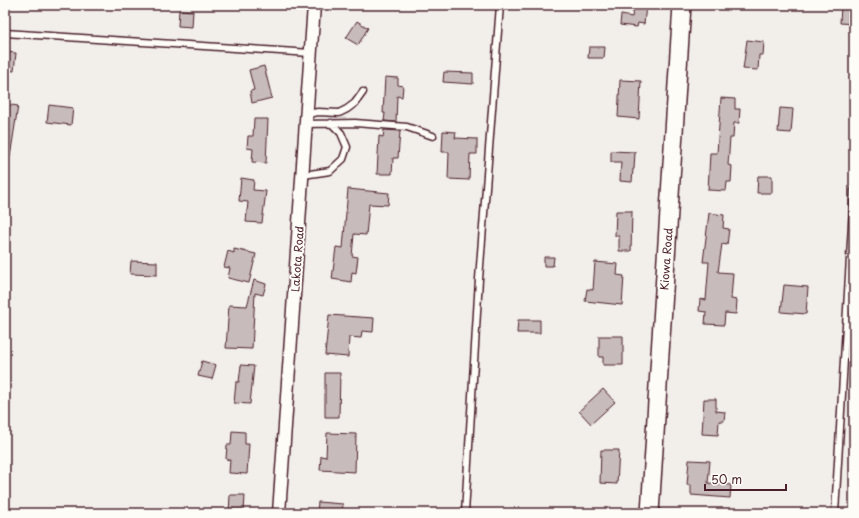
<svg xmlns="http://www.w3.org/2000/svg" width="859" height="518" viewBox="0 0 859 518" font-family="'Playpen Sans',sans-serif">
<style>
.building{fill:#c8bbbb;stroke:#4a1f2b}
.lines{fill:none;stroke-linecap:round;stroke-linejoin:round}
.lane-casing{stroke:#4a1f2b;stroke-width:9}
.street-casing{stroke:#4a1f2b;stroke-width:15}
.secondary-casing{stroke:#4a1f2b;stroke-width:20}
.lane{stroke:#fdfcf7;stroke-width:6}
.street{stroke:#fdfcf7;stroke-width:12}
.secondary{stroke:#fdfcf7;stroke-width:17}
.labels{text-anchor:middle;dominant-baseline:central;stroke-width:4;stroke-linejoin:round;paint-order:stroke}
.street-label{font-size:11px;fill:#4a1f2b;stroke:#fdfcf7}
</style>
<rect width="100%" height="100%" fill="#f2efeb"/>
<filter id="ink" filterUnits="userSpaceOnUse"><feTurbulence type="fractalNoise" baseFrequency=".025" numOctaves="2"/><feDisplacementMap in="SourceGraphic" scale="8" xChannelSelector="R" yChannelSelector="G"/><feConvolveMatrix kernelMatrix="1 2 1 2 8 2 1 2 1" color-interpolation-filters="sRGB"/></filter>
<g filter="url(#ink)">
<path class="building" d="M634,5L646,6L644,24L638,23L637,27L620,25L621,15L632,17Z
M841,5H854V24L840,23Z
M179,10L193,11L192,27L178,26Z
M357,21L368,28L358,45L346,38Z
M747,40L764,42L763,55H759L758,70L743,69Z
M589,47H605L604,58H588Z
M5,52L16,53L14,71L5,70Z
M264,66L272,98L252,103L250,91L254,90L249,70Z
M444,72L473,73V84L443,82Z
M385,77L398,78V85L403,86L402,97L397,96L396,122L384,121L385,113H383Z
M620,80L641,81L639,119L618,117Z
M721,98L735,99V109H740L739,123H734L733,138H730L728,165L732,166L731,182H727L726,191L708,190L710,153H717Z
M5,104L18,106L10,157H5Z
M49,105L73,108L71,125L47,122Z
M780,108L793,109L791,133L778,132Z
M254,119H268L266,163L252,162L253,149L247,148L248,136H253Z
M384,130L400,131L398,158H393L392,174H377L379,136L383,137Z
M443,131L456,132L455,138L477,139V154H470L469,180L448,179L449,152H442Z
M611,151L635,152L634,169H633L632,182L620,181L621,162H611Z
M758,176H772V193H757Z
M241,178L254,180L253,190L266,191L262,223L246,222L248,202L239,201Z
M348,189L389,193L388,205L369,204L366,235L354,234L352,256L358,257L356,273L352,272L351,282L332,279L336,247L343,248Z
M616,211H632L631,251H619V236H615Z
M709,213L724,215L723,228L729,229L727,245L722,244L718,272L733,273L731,299L737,300L736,314L725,313L724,325L705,324L706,312L699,311L700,299L706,300L709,262H703Z
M234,249L256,254L249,283L228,278L230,268L224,267L228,251L234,253Z
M544,257H554L553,266H544Z
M131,261L157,262V275L130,274Z
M595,262L618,264L617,275L624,276L622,305L585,301L587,289L593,290Z
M254,280L266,284L263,295L255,293L252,349L226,348L229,305L247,306Z
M784,285L808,287L806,314L781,312Z
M329,315L374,318L373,332L362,331L361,338L349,337L348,357L325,355Z
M518,320H540V333H517Z
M599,336H623V365H603V357H599Z
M202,361L216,365L212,379L198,376Z
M241,365L254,366L250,404L234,403L236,382H239Z
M325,373H340L339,417H325Z
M603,389L615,402L591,424L579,411Z
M704,399H716V411L725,412L724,421H719L718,435L702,434Z
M232,431L245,432V444H249L247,474L229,473L230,460L226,459L227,445H231Z
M327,433L356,434L355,472L320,470L321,456L326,457Z
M601,450H619L617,484L600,483Z
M689,460L710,461L708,483L731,485L730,498L691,495V485H687Z
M230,495H245L244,513H229Z
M318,502L343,504L342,513H317Z"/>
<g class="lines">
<defs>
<path id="lane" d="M5,33L311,53
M307,114L318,112L339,113L347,109L355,103L363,92
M306,124L355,123L407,127L433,136
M303,175L330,171L343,159L347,147L341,133L331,123
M465,513L479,279L500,5
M835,513L854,190"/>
<path id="street" d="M279,513L314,5"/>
<path id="secondary" d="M650,513L682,5"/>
</defs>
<use href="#lane" class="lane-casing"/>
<use href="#street" class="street-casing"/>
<use href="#secondary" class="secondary-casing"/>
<use href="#lane" class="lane"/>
<use href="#street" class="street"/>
<use href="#secondary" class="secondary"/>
</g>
</g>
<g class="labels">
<g class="street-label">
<text transform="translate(297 259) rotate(-86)">Lakota Road</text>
<text transform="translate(666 259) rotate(-86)">Kiowa Road</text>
</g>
</g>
<rect width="859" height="518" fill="none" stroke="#fdfcf7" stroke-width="20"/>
<rect x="10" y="10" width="839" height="498" fill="none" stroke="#4a1f2b" stroke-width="1.5" filter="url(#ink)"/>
<path d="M705 484v6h81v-6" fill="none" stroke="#4a1f2b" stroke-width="2"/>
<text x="711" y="484" font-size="12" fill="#4a1f2b" stroke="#fdfcf7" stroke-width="3" paint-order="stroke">50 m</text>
</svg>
